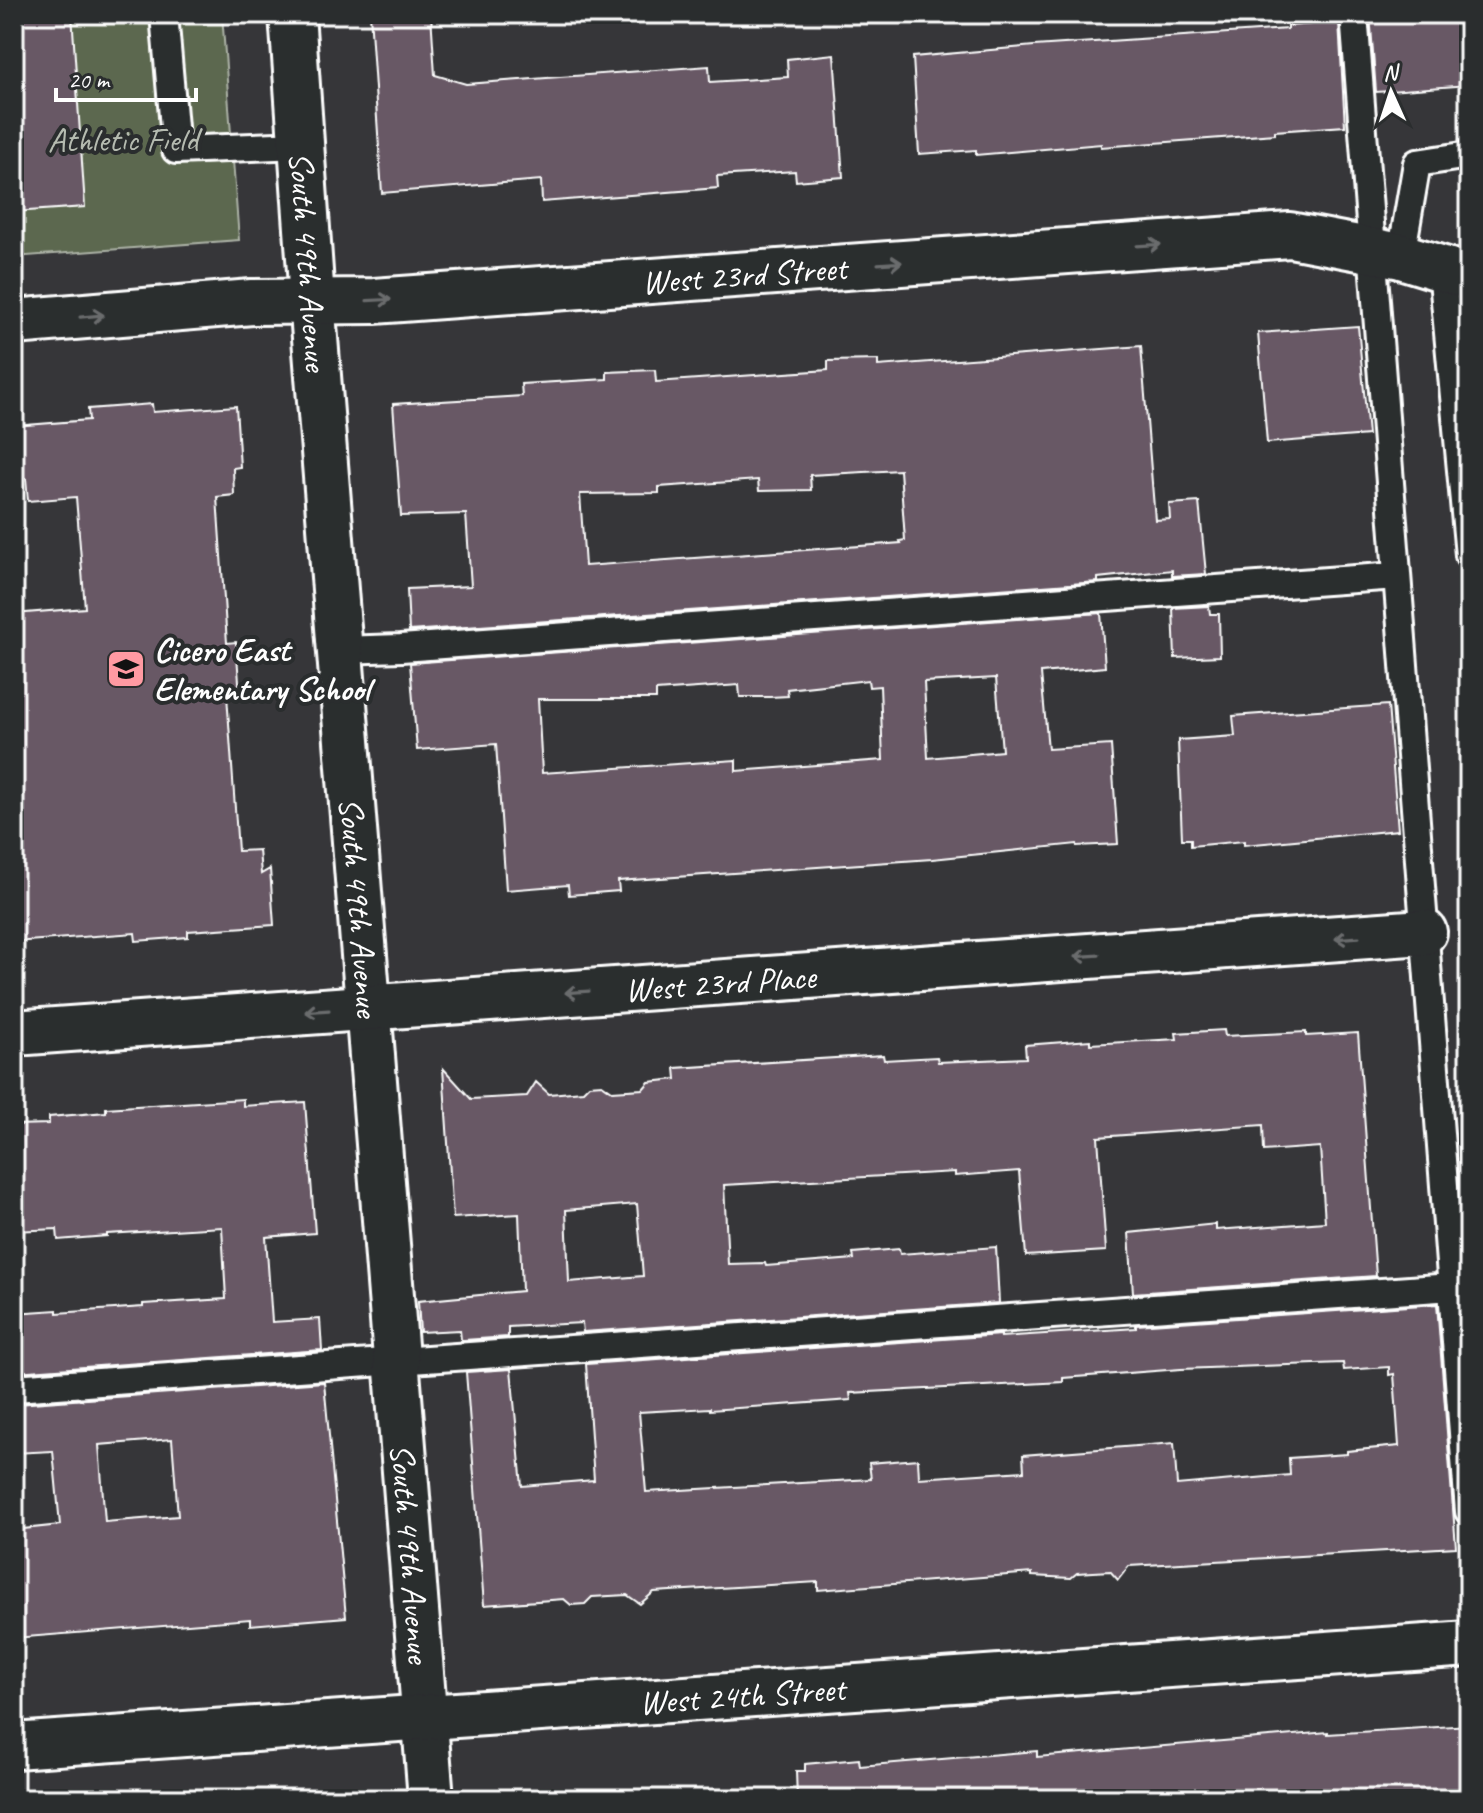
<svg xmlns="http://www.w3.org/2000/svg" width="1483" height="1813" viewBox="0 0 1483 1813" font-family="Caveat,sans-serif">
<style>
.green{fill:#5b674f;stroke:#adb3a7;stroke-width:2}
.building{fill:#675865;stroke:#fff;stroke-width:2;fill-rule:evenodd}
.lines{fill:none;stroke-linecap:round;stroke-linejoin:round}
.lane-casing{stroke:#fff;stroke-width:32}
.street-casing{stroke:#fff;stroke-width:50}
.lane{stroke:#2a2d2e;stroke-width:26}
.street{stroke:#2a2d2e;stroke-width:44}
.oneway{stroke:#6a6c6d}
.labels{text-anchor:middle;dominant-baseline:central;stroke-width:8;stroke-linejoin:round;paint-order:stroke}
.park-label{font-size:34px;fill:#b5bbb0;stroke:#2a2d2e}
.street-label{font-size:34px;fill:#fff;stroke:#2a2d2e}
.poi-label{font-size:34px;font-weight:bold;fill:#fff;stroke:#2a2d2e;text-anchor:start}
</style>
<rect width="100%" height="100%" fill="#363639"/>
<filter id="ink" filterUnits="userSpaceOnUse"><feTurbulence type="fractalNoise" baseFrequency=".0125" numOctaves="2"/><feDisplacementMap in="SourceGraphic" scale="16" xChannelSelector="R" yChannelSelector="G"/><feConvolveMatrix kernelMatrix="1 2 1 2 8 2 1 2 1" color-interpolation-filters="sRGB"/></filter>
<g filter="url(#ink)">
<path class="green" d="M14,14H222L239,240L14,257Z"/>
<path class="building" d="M14,14H72L85,207L14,212Z
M370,14H431L435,75L466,84L709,66L710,82L788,77L787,59L834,54L843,177L796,181L795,171L717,176L718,188L542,202L541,180L382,193Z
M1370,14H1469V85L1376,92Z
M1339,22L1345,126L1275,131V134L1101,147V144L976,155V150L919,154L913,57L1034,46L1288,29V26Z
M1358,326L1368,435L1267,443L1258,333Z
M1141,346L1155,520L1170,519L1169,504L1199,502L1206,574L1172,576V570L1098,578V582L409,631L407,589L471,586L466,514L401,516L393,404L522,396L521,384L607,379V372L655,370L656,382L828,370V361L878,360V366ZM900,470L905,540L900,541L901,543L585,566L580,494L659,493V487L758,480L759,491L811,490L810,475Z
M152,404L153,412L236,406L240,467L233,468L234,495L217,497L227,643L236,642L240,695H227L238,851L259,850L261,874L270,869L274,925L188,931V937L136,941L135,933L14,942V614L85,608L76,497L28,501L26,478H18L14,426L89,420L88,409Z
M1209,606L1210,614H1219L1220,656L1175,658L1173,608Z
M1101,613L1105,667L1041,673L1048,749L1111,745L1118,844L1077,846V844L932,859L618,881L619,891L569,895L568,885L506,890L496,744L417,750L410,663ZM996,678L1002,751L928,758L924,682ZM868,680L869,687L880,686L883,760L736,771V760L542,773L538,699H656V691L739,685L740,697H770L788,696L787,689Z
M1388,705L1398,830L1244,845V841L1191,846V839H1182L1178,740L1235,736L1233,716Z
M1224,1030L1225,1036L1306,1032V1036L1358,1033L1376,1276L1133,1293L1129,1233L1216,1224V1230L1325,1222L1320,1147L1264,1151L1263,1125L1098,1137L1106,1251L1026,1256L1019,1171L955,1176V1172L724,1185L728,1264L765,1263L766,1266L854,1259L853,1253L899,1249L900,1254L996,1247L999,1303L583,1332L582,1323L508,1327V1337L464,1340H461L460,1330L420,1332L418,1301L522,1291L519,1214L453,1218L443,1068L471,1099L527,1096L536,1082L549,1094L583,1091L589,1085L602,1084L612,1091L643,1089L649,1082L676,1079L675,1068L883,1055L884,1060L937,1057L938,1062L1026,1058L1025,1045L1090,1040V1044L1177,1039L1176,1033ZM637,1204L643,1276L569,1282L566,1210Z
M243,1099V1106L305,1102L315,1233L266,1237L272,1322L320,1319L322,1350L15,1372L14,1313L57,1310V1313L143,1307V1304L226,1299L222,1227L107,1234V1236L58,1240L57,1229L14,1231V1125L49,1124V1117L106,1112V1108Z
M1437,1304L1456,1547L1129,1566L1118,1580L1110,1571L1077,1573L1071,1578L1032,1576V1573L818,1590V1582L654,1592L640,1604L627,1595L592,1597L585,1604L571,1605L564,1599L484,1605L466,1372L511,1369L522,1486L594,1480L586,1364L1001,1335V1337L1136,1328V1325ZM1343,1363L1344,1370L1389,1367V1375L1394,1374L1399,1446L1347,1451V1454L1289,1458L1290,1475L1177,1485L1174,1443L1023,1455L1024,1471L919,1478L918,1459L869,1463L871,1479L646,1492L639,1412L710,1408V1410L851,1400L850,1393L1063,1382V1378L1181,1369Z
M324,1382L346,1617L250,1625V1619L14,1638V1530L60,1525L53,1451L14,1453V1407H17V1404ZM172,1439L178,1516L105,1522L99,1445Z
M1469,1725V1799H797L796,1771H805V1764L859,1759L860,1766L1037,1751V1757L1328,1732V1734Z"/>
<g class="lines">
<defs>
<path id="lane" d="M164,14L176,150L301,145
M1354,14L1469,1511
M1401,256L1417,163L1469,155
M1442,269L1469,555
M340,650L401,648L1397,576
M14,1388L1452,1287"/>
<g id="street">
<path id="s1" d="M292,14L312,300L431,1799"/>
<path id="s2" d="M14,322L252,302L374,301L1290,235L1401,256L1469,277"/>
<path id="s3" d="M14,1033L1424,932"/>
<path id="s4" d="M14,1746L1469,1644"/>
</g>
</defs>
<use href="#lane" class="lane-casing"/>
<use href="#street" class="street-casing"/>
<use href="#lane" class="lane"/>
<use href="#street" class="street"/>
</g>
<defs><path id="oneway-shaft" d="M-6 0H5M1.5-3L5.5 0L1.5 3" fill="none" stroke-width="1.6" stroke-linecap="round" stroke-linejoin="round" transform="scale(2)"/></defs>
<g class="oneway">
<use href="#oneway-shaft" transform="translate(1149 245) rotate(-4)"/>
<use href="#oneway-shaft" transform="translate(890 263) rotate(-4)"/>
<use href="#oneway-shaft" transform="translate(379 300) rotate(-3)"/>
<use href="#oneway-shaft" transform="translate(92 316) rotate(-5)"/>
<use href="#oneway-shaft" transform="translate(1347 938) rotate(176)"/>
<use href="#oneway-shaft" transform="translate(1087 956) rotate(176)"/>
<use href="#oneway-shaft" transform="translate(577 992) rotate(176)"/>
<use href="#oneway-shaft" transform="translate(317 1011) rotate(176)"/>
</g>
</g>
<defs>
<symbol id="school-square" viewBox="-11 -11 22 22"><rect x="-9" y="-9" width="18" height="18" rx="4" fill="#ff9aa2" stroke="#2a2d2e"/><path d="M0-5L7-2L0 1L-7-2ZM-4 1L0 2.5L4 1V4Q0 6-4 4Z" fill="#111"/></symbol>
</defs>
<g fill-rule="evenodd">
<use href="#school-square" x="104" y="647" width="44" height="44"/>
</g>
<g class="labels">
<g class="park-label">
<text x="123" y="139">Athletic Field</text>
</g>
<g class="street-label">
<text stroke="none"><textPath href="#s1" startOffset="248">South 49th Avenue</textPath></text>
<text stroke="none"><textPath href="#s2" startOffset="732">West 23rd Street</textPath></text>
<text stroke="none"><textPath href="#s1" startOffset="896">South 49th Avenue</textPath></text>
<text stroke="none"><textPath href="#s3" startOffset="708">West 23rd Place</textPath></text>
<text stroke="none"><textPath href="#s1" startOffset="1544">South 49th Avenue</textPath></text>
<text stroke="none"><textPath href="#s4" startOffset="730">West 24th Street</textPath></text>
</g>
<g class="poi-label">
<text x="154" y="649">Cicero East<tspan x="154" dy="39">Elementary School</tspan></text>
</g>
</g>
<rect width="1483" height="1813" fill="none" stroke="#2a2d2e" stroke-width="48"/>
<rect x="24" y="24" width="1435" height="1765" fill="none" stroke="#fff" stroke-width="3" filter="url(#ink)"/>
<g transform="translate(1391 92) rotate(357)" stroke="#2a2d2e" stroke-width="6" paint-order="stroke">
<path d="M0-6L14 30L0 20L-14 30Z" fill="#ffffff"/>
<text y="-12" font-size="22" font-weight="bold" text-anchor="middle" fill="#ffffff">N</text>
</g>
<path d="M56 88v12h140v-12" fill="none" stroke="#ffffff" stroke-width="4"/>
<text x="68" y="88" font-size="24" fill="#ffffff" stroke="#2a2d2e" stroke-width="6" paint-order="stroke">20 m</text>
</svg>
